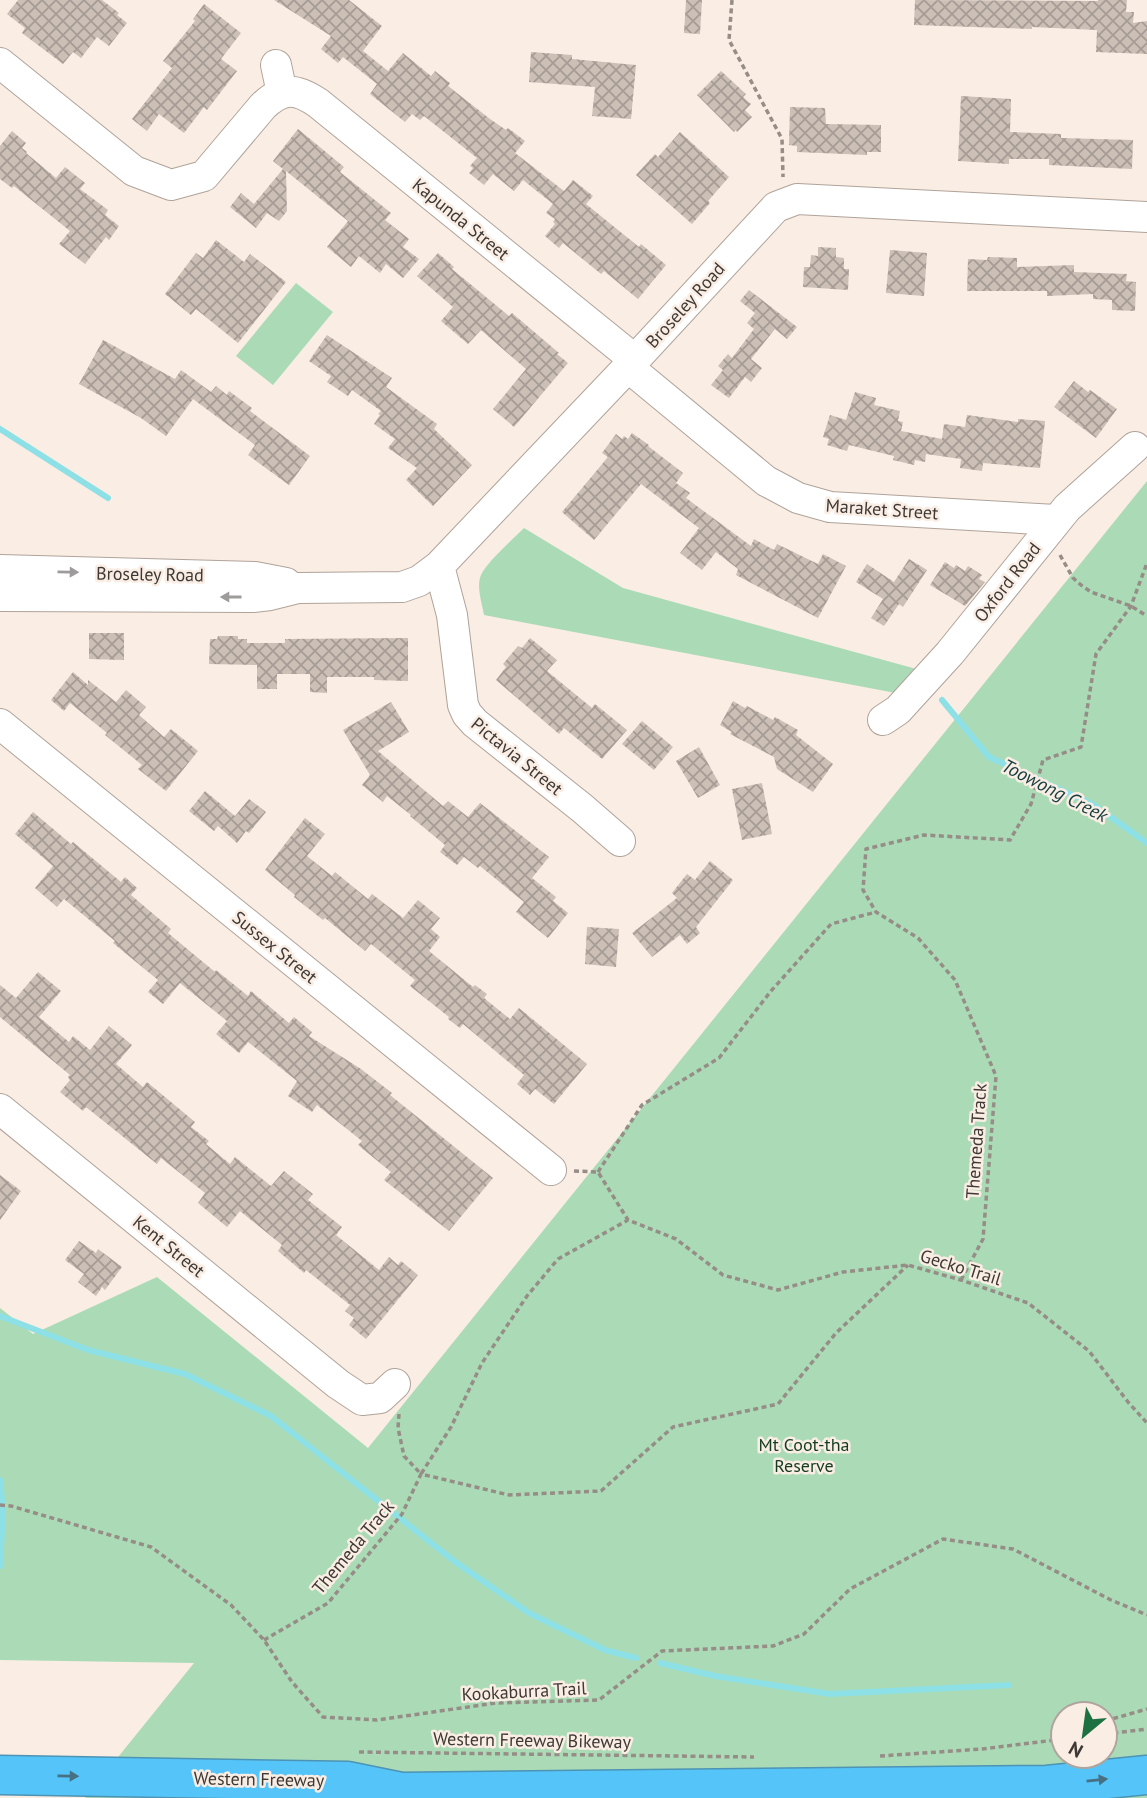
<svg xmlns="http://www.w3.org/2000/svg" width="1147" height="1798" viewBox="0 0 1147 1798" font-family="'PT Sans',sans-serif">
<style>
.green{fill:#aadbb6;fill-rule:evenodd}
.lines{fill:none;stroke-linecap:round;stroke-linejoin:round}
.stream{stroke:#8ce0e6;stroke-width:6}
.building{fill:url(#building-cross-hatch)}
.minor-casing{stroke:#afa39a;stroke-width:32}
.highway-casing{stroke:#4d93b4;stroke-width:41}
.path{stroke:#968d87;stroke-width:3.5;stroke-dasharray:5 3.5;stroke-linecap:butt}
.minor{stroke:#fff;stroke-width:30}
.highway{stroke:#55c4f8;stroke-width:38}
.oneway{fill:#9e9c9a}
.oneway2{fill:#477183}
.labels{text-anchor:middle;dominant-baseline:central;stroke-width:5;stroke-linejoin:round;paint-order:stroke}
.street-label{font-size:18px;fill:#3e3935;stroke:#faede4}
.park-label{font-size:18px;fill:#123c21;stroke:#faede4}
.water-label{font-size:19px;font-style:italic;fill:#143d40;stroke:#faede4}
</style>
<defs>
<pattern id="building-cross-hatch" width="8" height="8" patternUnits="userSpaceOnUse" patternTransform="scale(1.75)"><rect width="8" height="8" fill="#cbbfb6"/><path d="M0 0l8 8M0 8l8-8" fill="none" stroke="#a69c95"/></pattern>
</defs>
<rect width="100%" height="100%" fill="#faede4"/>
<path class="green" d="M296,283L333,312L273,385L236,356Z
M1147,481V1798H85L194,1663L0,1660V1308L33,1334L157,1277L368,1448ZM1063,1714H1105V1756H1063Z
M524,528L623,588L920,670L901,694L484,615C482,603 476,586 481,575C487,562 513,539 524,528Z"/>
<g class="lines">
<path class="stream" d="M0,429L108,498
M942,700L989,757L1094,805L1147,843
M0,1316L88,1350L185,1374L271,1416L454,1561L529,1613L605,1650L636,1658
M0,1480L3,1511L0,1566
M660,1663L715,1676L830,1694L1009,1685"/>
</g>
<path class="building" d="M18,0H102L119,13L117,15L127,23L109,46L97,37L81,58L73,52L63,64L22,33L25,28L7,14Z
M274,0H349L382,26L363,51L388,71L403,53L431,76L435,71L450,83L448,86L490,119L506,130L508,128L525,141L515,153L564,191L573,180L593,196L586,204L639,247L641,244L666,265L638,299L604,271L601,274L563,243L559,248L545,236L555,224L553,222L555,219L546,213L553,204L523,180L514,191L493,174L484,185L469,173L473,168L470,166L477,158L424,116L420,120L412,114L405,122L370,94L377,84L343,57L338,63L321,49L331,36Z
M686,0H702L700,34L684,33Z
M915,0L1098,1V0H1127L1126,12H1134L1133,23L1147,21V54L1096,52L1097,30L1032,27V29L914,25Z
M204,4L241,33L221,59L237,71L207,110L204,107L184,133L159,114L147,131L132,119L172,68L163,61L195,21L193,19Z
M531,52L572,55V59L636,65L631,119L592,116L595,87L529,82Z
M721,71L746,94L743,97L751,104L745,110L752,117L737,132L736,130L734,132L697,95Z
M961,96L1011,99L1010,132L1061,134V138L1133,140L1132,169L1049,165V159H1009V164L958,161Z
M790,107L825,108L826,124L881,125V152H867V155L797,152V146L789,145Z
M298,129L344,167L340,172L391,213L385,220L409,239L403,247L419,259L403,278L386,264L380,273L359,256L351,267L327,247L348,221L286,171L287,211L279,221L267,213L256,228L230,207L241,193L254,204L283,169L273,161Z
M12,131L26,143L22,148L27,152L26,153L56,178L65,167L85,183L80,189L108,210L105,215L119,226L109,240L106,237L85,264L59,244L70,231L14,186L12,188L0,179V146Z
M680,132L729,177L708,201L710,203L692,224L636,175L655,154L658,157Z
M216,240L244,262L250,254L286,282L238,343L196,309L191,315L165,294L196,253L203,258Z
M818,247L836,248V257L844,258V269H849L848,290L803,287L804,267H810L811,255L818,256Z
M890,250L927,253L924,296L886,293Z
M438,253L454,267L452,269L509,316L512,313L559,353L557,354L568,363L514,427L493,409L526,369L481,330L468,344L441,321L453,307L417,276Z
M988,257L1017,258V267L1074,265V272L1127,274L1126,281L1136,282L1135,311L1112,310V300L1093,299V294L1047,296V291H967L968,259L987,260Z
M749,290L797,327L787,339L775,329L751,359L762,368L751,382L745,377L729,398L711,385L723,370L718,366L728,354L732,358L754,329L747,323L755,313L740,301Z
M327,335L392,378L386,387L437,424L434,429L472,465L433,506L406,480L417,468L388,448L395,439L374,424L380,415L378,414L381,411L352,390L348,396L327,382L331,376L309,361Z
M103,340L175,379L181,370L211,392L216,386L227,395L229,391L252,408L250,411L310,456L289,485L248,455L255,445L193,399L166,436L141,418L79,384Z
M1074,381L1088,392L1090,390L1117,409L1096,438L1054,407Z
M855,392L876,398L874,405L900,411L898,421L903,422L901,431L942,439L944,424L965,427L967,415L1018,422V419L1045,421L1040,468L983,463L982,471L960,468L961,459L926,454L925,462L915,460L914,465L893,460L894,456L849,445L847,451L827,445L829,439L823,437L830,415L846,420Z
M632,433L649,445L648,446L683,473L676,483L690,493L686,498L751,546L754,539L774,550L777,544L818,564L823,554L846,566L818,618L736,575L738,569L716,552L702,570L680,553L699,528L641,484L594,540L562,512L608,457L602,453L616,434L622,439L624,436L628,439Z
M909,559L927,570L903,607L899,604L884,626L871,618L883,599L856,582L867,564L894,582Z
M945,562L954,568L956,565L965,571L968,566L982,575L979,579L985,582L965,606L930,585Z
M89,633H124V660L89,659Z
M218,636H238V639H247V643H285V639L408,638V681L374,680V677H327V693L310,692V674H277V689H257V665L209,664L210,639H217Z
M530,638L557,660L547,671L592,708L595,704L627,730L602,759L564,728L559,734L496,680L506,667L503,664L518,646L522,648Z
M73,672L88,685V680L116,702L126,690L146,707L139,715L164,737L171,729L198,751L166,791L138,769L142,765L105,735L107,733L70,703L64,711L51,700Z
M733,701L745,708L747,706L773,720L775,717L798,730L796,735L833,764L813,792L777,769L774,757L730,734L732,732L720,725Z
M391,702L409,732L378,751L443,806L448,801L468,817L480,803L549,857L532,878L556,897L553,901L568,913L548,938L516,912L524,902L480,866L478,868L464,857L457,865L440,852L445,845L410,816L411,815L387,796L383,802L362,785L370,775L343,730Z
M642,721L673,747L654,770L622,744Z
M699,747L720,785L698,798L676,761Z
M762,783L772,834L742,840L732,789Z
M205,791L235,816L249,799L266,812L249,833L246,831L237,843L218,826L214,831L189,811Z
M33,812L71,844L73,842L121,882L125,877L137,888L131,895L171,929L168,933L215,972L216,970L248,996L251,991L289,1023L294,1017L312,1032L309,1036L361,1069L392,1093L390,1095L493,1178L449,1231L384,1180L391,1172L358,1145L362,1141L317,1105L312,1112L288,1096L297,1081L248,1042L239,1053L216,1034L227,1021L180,983L163,1004L148,992L158,980L113,943L115,941L64,899L57,907L35,888L53,866L15,834Z
M305,818L325,834L307,856L332,876L335,872L368,899L372,894L403,918L418,900L440,918L431,929L440,937L429,951L473,987L475,985L487,994L484,998L510,1019L519,1008L587,1064L554,1104L535,1089L530,1095L517,1084L524,1075L463,1024L460,1028L448,1019L449,1017L410,986L415,980L371,944L365,951L325,918L323,920L294,897L295,895L265,870Z
M710,861L733,880L696,927L700,933L687,944L680,935L652,957L632,933L677,898L672,893L687,874L695,880Z
M587,927L619,929L616,967L585,964Z
M38,972L61,991L39,1017L69,1042L73,1036L90,1050L109,1026L132,1045L116,1064L143,1087L147,1082L195,1122L191,1127L209,1141L206,1144L230,1164L235,1157L271,1186L284,1171L313,1194L308,1200L342,1227L336,1235L379,1270L389,1257L398,1265L401,1261L418,1275L366,1339L349,1325L354,1318L345,1311L350,1305L306,1270L304,1273L278,1251L282,1245L240,1211L227,1227L198,1203L205,1193L161,1158L157,1164L86,1107L83,1111L60,1092L70,1080L68,1077L70,1075L0,1017V985L16,998Z
M0,1175L21,1191L0,1220Z
M79,1241L96,1253L98,1249L122,1267L105,1290L102,1287L96,1296L78,1282L84,1274L65,1260Z"/>
<g class="lines">
<defs>
<path id="minor" d="M0,63L134,171L171,185L204,176L263,106C283,87 296,88 318,103L635,360
M276,65L282,93
M628,367L766,481L798,498L830,507L1056,520
M439,566L452,615L463,705L467,714L475,723L582,808L620,841
M0,570L255,577L286,583
M0,596L253,597L270,595L298,588L402,587L419,581L439,566L628,367L776,207L797,199L1147,217
M883,720L898,710L950,653L1067,508L1135,447
M0,724L551,1170
M0,1109L338,1384L362,1400L380,1398L395,1384"/>
<path id="highway" d="M0,1775L348,1781L402,1792L1047,1785L1147,1775"/>
</defs>
<use href="#minor" class="minor-casing"/>
<use href="#highway" class="highway-casing"/>
<path class="path" d="M732,0L729,40L782,139L783,177
M1060,555L1073,578L1081,585L1091,592L1131,606L1147,616
M574,1171L598,1172L628,1220L676,1239L723,1275L778,1290L843,1272L908,1265L961,1280L1028,1303L1089,1351L1128,1402L1147,1423
M598,1172L642,1105L719,1058L771,991L831,924L876,912
M961,1280L983,1239L996,1076L955,980L918,938L876,912L863,890L866,849L924,835L1010,840L1031,804L1043,760L1081,747L1096,654L1131,606L1147,563
M399,1414L398,1428L404,1456L421,1474L451,1427L482,1363L527,1296L558,1259L628,1220
M0,1505L11,1506L151,1547L231,1605L264,1640L292,1682L323,1717L377,1720L496,1703L599,1700L662,1651L773,1646L804,1634L850,1589L943,1539L1013,1549L1111,1600L1147,1615
M264,1640L328,1603L402,1514L421,1474L509,1495L601,1491L673,1427L778,1404L836,1333L908,1265
M1105,1721L1147,1709
M1105,1734L1147,1729
M359,1752L754,1757
M880,1756L982,1749L1063,1739"/>
<use href="#minor" class="minor"/>
<use href="#highway" class="highway"/>
</g>
<defs><path id="oneway-solid" d="M-6-.8H1V-3.2L6.5 0L1 3.2V.8H-6Z" transform="scale(1.75)"/></defs>
<g class="oneway">
<use href="#oneway-solid" transform="translate(68 572) rotate(1)"/>
<use href="#oneway-solid" transform="translate(231 597) rotate(-180)"/>
</g>
<g class="oneway2">
<use href="#oneway-solid" transform="translate(68 1776) rotate(1)"/>
<use href="#oneway-solid" transform="translate(1097 1780) rotate(-6)"/>
</g>
<g class="labels">
<g class="street-label">
<text transform="translate(461 219) rotate(39)">Kapunda Street</text>
<text transform="translate(685 305) rotate(-48)">Broseley Road</text>
<text transform="translate(882 509) rotate(4)">Maraket Street</text>
<text transform="translate(150 574) rotate(1)">Broseley Road</text>
<text transform="translate(1007 582) rotate(-52)">Oxford Road</text>
<text transform="translate(517 756) rotate(39)">Pictavia Street</text>
<text transform="translate(275 947) rotate(39)">Sussex Street</text>
<text transform="translate(976 1141) rotate(-86)">Themeda Track</text>
<text transform="translate(169 1246) rotate(39)">Kent Street</text>
<text transform="translate(961 1267) rotate(17)">Gecko Trail</text>
<text transform="translate(353 1547) rotate(-50)">Themeda Track</text>
<text transform="translate(524 1691) rotate(-3)">Kookaburra Trail</text>
<text transform="translate(532 1740) rotate(1)">Western Freeway Bikeway</text>
<text transform="translate(259 1779) rotate(1)">Western Freeway</text>
</g>
<g class="park-label">
<text x="804" y="1444">Mt Coot-tha<tspan x="804" dy="21">Reserve</tspan></text>
</g>
<g class="water-label">
<text transform="translate(1055 790) rotate(27)">Toowong Creek</text>
</g>
</g>
<g transform="translate(1084 1735) rotate(209)"><circle r="33" fill="#faede4" stroke="#afa59e" stroke-width="2"/>
<path d="M0-5L12 26L0 18L-12 26Z" fill="#1d7041"/>
<text y="-10" font-size="19" font-weight="bold" text-anchor="middle" fill="#3e3935">N</text>
</g>
</svg>
